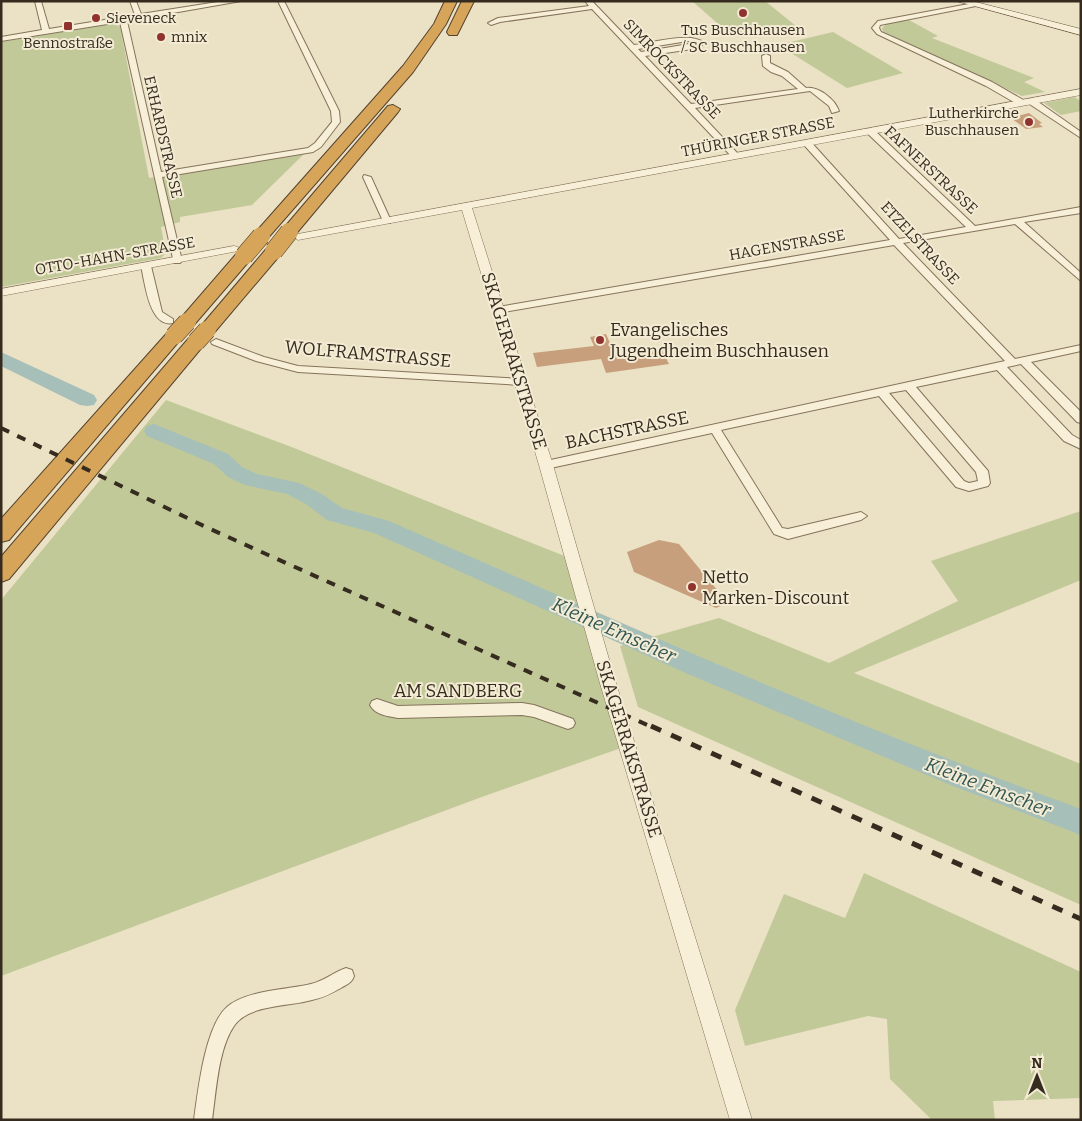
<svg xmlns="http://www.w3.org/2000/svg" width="1082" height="1121" viewBox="0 0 1082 1121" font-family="Bitter,serif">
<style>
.green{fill:#c1c999}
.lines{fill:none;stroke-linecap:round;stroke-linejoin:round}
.river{fill:#a6bfb8;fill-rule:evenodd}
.building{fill:#c79f7c}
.minor-casing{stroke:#85735c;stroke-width:2}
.tertiary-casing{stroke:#85735c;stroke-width:1}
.secondary-casing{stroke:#67553f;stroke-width:1}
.motorway-casing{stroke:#534230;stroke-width:2}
.minor{fill:#f7efd7;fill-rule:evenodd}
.tertiary{fill:#f7efd7;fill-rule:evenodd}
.secondary{fill:#f7efd7;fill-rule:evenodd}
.motorway{fill:#d6a55a;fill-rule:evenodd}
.rail-far1{stroke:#362b1f;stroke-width:4;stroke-dasharray:9 9;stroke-linecap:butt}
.rail{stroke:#362b1f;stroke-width:5;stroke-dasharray:11 11;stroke-linecap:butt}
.motorway-bridge-casing{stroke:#534230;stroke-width:19;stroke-linecap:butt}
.motorway-bridge{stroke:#d6a55a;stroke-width:18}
.poi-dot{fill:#90332f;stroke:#f3ebd3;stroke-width:2}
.labels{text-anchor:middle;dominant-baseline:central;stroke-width:4;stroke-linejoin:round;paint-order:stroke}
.far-poi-label{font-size:15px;fill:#362b1f;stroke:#f3ebd3;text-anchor:start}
.far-street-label{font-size:15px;fill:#362b1f;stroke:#f3ebd3}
.poi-label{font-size:18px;fill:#362b1f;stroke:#f3ebd3;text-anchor:start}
.street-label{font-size:18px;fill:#362b1f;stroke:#f3ebd3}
.water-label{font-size:19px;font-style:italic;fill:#2f5554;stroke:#f3ebd3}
</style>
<rect width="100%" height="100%" fill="#ebe1c4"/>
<path class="green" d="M692,1H765L796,26L732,36Z
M909,20L938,36L932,38L1034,78L1024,82L1045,92L1022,96L883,32L882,28L888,23Z
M110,24L120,26L149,178L305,153L252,205L180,217V222L161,227L166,253L161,258L1,287V42Z
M833,32L903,73L847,88L778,45Z
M1074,97L1081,101V111L1061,115L1044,103Z
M166,400L289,446L567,557L621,748L479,798L1,976V600Z
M1081,511V580L854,673L1081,764V905L638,707L620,646L719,618L829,663L958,601L931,561Z
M864,873L1081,972V1098L993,1101L995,1120H932L890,1079L887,1019L868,1016L745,1046L735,1010L784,894L845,918Z"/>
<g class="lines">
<path class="river" d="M1,352L94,395L97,400L94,405L87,406L80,405L1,366Z
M154,424L228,454L242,467L257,474L299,483L322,494L342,508L389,521C618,621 846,724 1081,809V835L953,786L688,674L374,533L327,520L306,504L287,494L245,485L228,477L214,464L147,436L144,431L147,426Z"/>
</g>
<path class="building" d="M1029,113L1042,123L1039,124L1043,127L1026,129L1011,118Z
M606,334L617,359L652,355L650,352L662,350L669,364L606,373L601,359L537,367L533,353L594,346L590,337Z
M659,540L679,544L728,603L716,608L634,572L627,552Z"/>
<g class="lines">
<defs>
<path id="minor" d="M35,1H41L49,29L135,15L130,1H136L141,14L224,1H241L127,21L161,172L308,148L315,143L332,122L331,111L278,1H284L339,111L340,122L321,147L313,152L162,177L182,261L180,263H174L120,22L1,41V37L42,30Z
M585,1H592L634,45C651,43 692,31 704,43L699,48L645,56L691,104L798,89L782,76L771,72L763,66L762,56L766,54L770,56V63L788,72L806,88C818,86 835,99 839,111L832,113L829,106L810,91L695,108L740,156L733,158L592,9L500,22L491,25L488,23L498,18L589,6ZM688,41L695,43L641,52L638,49Z
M974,3L976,4V6L880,25L879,28L881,32L897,39L992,82L1025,101V105H1019L986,86L877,34L872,28L878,21Z
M1028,99H1034L1081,132V138L1028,103Z
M867,129H873L975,226L1081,207V213L1024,222L1081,273V281L1015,224L903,243L1015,359L1081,345V351L1031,362L1081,412V423L1077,422L1021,364L1007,367L1072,435L1081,440V449L1064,441L997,370L916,387L988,471L990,483L988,486L969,491L956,487L879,396L721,430L782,528L788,529L861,512L867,516L861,520L788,539L774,534L712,433L546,469L542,468L540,465L546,461L1005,361L894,245L498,313L493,310L498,307L890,240L804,145V141H810L899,239L966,227L867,133ZM906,390L976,472L978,481L969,483L964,481L889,393Z
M364,175L371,177L391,221L390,223H384L383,221L363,177Z
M146,263L151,266L162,312L173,319V323C149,328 145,282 141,266Z
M216,339L264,357L298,366L521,379L526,382L521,385L298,372L256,361L212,344L211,342Z
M377,699L398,706L522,703L534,705L573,719L575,723L573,727L568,729L534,717L522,715L398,718C388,716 375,715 370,705L372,701Z
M346,968L352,970L354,976C352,983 347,984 341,988C332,993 323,998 312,1000C288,1007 249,1004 234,1026C218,1049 216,1093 212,1120H194C198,1091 205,1026 227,1007C246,990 287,990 311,984C324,981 334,972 346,968Z"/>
<path id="tertiary" d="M1081,89V95L472,208L553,465L615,680L752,1120H730L599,680L539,465L462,210L298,240L293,237L298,234Z
M234,246L238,247L240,249L238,251L1,296V289Z"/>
<path id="secondary" d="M956,1H972L1081,29V35Z"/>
<path id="motorway" d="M445,1H457L446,24L413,72L267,239H255L253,236L255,233L403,66L434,24Z
M462,1H474L457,35H449L447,32Z
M393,105L400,109L398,112L295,235H283L281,232L283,229L388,106Z
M274,246L280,247L282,251L280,255L213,334L207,336L201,334L198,330L201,326L268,247Z
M244,251L250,252L252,256L250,260L193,326L187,327L181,326L178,322L181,318L238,252Z
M174,330L180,332L183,336L180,340L9,540L1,542V519L168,332Z
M196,336L203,338L205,342L203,346L9,579L1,582V557L189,338Z"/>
</defs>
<use href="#minor" class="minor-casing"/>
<use href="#tertiary" class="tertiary-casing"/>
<use href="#secondary" class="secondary-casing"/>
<use href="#motorway" class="motorway-casing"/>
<use href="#minor" class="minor"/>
<use href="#tertiary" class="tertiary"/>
<use href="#secondary" class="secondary"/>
<use href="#motorway" class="motorway"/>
<path class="rail-far1" d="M1,428L208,528L654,728"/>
<path class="rail" d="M651,726L1081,919"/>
<defs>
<path id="motorway-bridge" d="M274,251L289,232
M244,256L261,236
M174,336L187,322
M196,342L207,330"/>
</defs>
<use href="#motorway-bridge" class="motorway-bridge-casing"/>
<use href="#motorway-bridge" class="motorway-bridge"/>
</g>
<g class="poi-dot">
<circle cx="743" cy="13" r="5"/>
<circle cx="96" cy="18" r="5"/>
<rect x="63" y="21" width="10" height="10" rx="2.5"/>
<circle cx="161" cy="37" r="5"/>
<circle cx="1029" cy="122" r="5"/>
<circle cx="600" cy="340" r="5"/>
<circle cx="692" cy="587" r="5"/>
</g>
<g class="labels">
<g class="far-poi-label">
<text x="106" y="18">Sieveneck</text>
<text x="743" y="30" text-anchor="middle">TuS Buschhausen<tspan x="743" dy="17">/ SC Buschhausen</tspan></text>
<text x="171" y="37">mnix</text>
<text x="68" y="43" text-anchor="middle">Bennostraße</text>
<text x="1019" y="113" text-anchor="end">Lutherkirche<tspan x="1019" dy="17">Buschhausen</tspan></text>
</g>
<g class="far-street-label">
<text transform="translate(672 69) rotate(46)">SIMROCKSTRASSE</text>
<text transform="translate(163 137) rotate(77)">ERHARDSTRASSE</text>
<text transform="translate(758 137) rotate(-11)">THÜRINGER STRASSE</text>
<text transform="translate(931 170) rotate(43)">FAFNERSTRASSE</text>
<text transform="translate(920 243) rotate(47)">ETZELSTRASSE</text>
<text transform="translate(787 245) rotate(-10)">HAGENSTRASSE</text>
<text transform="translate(115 256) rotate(-10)">OTTO-HAHN-STRASSE</text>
</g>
<g class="poi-label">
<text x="610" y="330">Evangelisches<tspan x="610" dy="21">Jugendheim Buschhausen</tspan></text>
<text x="702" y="577">Netto<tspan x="702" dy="21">Marken-Discount</tspan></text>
</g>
<g class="street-label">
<text transform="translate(368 354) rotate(5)">WOLFRAMSTRASSE</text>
<text transform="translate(514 361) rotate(73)">SKAGERRAKSTRASSE</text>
<text transform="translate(627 430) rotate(-12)">BACHSTRASSE</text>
<text x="458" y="691">AM SANDBERG</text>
<text transform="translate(629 749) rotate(73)">SKAGERRAKSTRASSE</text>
</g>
<g class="water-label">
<text transform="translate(614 630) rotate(24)">Kleine Emscher</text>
<text transform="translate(988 787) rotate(21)">Kleine Emscher</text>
</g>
</g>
<rect width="1082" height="1121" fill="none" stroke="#362b1f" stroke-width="5"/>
<g transform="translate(1037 1076)" stroke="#f3ebd3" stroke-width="4" paint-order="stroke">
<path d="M0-4L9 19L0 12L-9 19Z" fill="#362b1f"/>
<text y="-8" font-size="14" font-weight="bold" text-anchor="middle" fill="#362b1f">N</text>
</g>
</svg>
